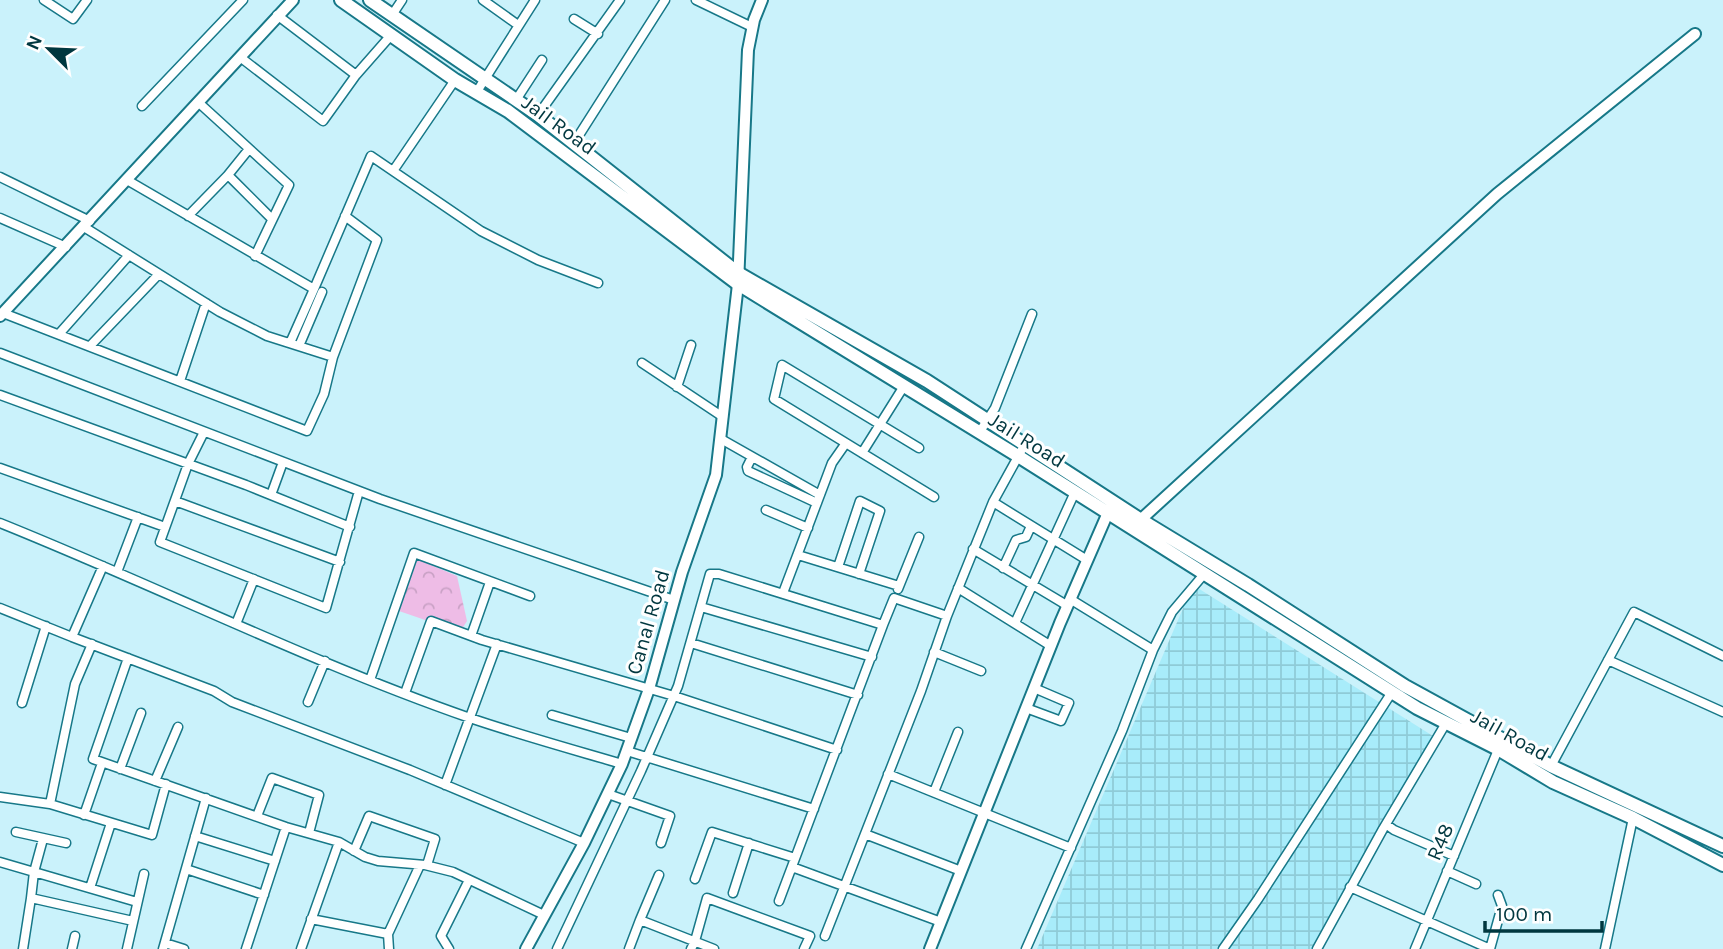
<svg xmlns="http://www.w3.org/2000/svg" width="1723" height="949" viewBox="0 0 1723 949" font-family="Karla,sans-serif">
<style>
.industrial{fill:url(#industrial-grid)}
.park{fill:url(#park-crowns)}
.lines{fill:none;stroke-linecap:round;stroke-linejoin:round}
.street-casing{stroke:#177888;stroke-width:11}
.secondary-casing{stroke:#177888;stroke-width:14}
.primary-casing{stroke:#177888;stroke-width:16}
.street{stroke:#fff;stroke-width:8}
.secondary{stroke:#fff;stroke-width:10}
.primary{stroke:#fff;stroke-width:12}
.labels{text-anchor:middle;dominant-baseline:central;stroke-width:6;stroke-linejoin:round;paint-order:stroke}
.street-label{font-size:21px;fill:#00373f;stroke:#fff}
</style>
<defs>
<pattern id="industrial-grid" width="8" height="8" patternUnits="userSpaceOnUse" patternTransform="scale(1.75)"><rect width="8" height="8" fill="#a8ecfa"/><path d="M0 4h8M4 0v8" fill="none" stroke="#8fcbd7"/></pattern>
<pattern id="park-crowns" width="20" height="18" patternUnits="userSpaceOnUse" patternTransform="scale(1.75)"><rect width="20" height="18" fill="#eebce6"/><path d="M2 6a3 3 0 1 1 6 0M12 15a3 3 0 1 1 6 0" fill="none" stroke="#caa2c6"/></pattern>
</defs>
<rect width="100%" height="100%" fill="#caf2fb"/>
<path class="industrial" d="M1193,585L1433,736L1313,949H1037Z"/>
<path class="park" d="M417,559L457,576L467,621L460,632L399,611Z"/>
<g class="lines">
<defs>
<path id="street" d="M44,0L73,19L87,0
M483,0L518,25
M696,0L752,27
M277,15L356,75
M392,15L402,0
M574,19L598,34
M240,57L323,121L356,75L392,34
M476,93L535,0
M516,100L542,60
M198,102L289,185L255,256
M142,106L243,0
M538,115L620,0
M574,143L665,0
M393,171L481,231L538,260L598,283
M228,175L249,149
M0,177L90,221
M127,180L314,289L371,156L393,171L455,80
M188,216L228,175L272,219
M0,218L66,247
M84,227L220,312L267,336L333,357
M3,313L307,431L324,394L333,357L377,240L345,216
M59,334L129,255
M290,343L314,289
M90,346L159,274
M299,346L322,292
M0,353L380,499L674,600
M642,363L723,417
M180,381L206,303
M677,387L691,345
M0,395L246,485L350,527
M204,432L188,464L160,542L326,608L359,491
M979,433L995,408L1032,314
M721,439L820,495
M919,448L782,365L774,399L934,497
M862,453L904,386
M752,457L747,467L748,471L817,503
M0,468L165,527
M271,495L283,462
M175,501L340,562
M993,502L1087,560
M766,510L808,528
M0,523C157,586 309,662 470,718C520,735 571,749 622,764
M973,549L1068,606
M798,555L899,586
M103,566L72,637L214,691L232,702L410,770L584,843
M838,567L860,501L880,511L859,574
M1003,568L1016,540L1026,537L1031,526
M117,572L138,517
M958,588L1051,646
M898,589L919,537
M783,593L832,463L846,443
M701,607L872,657
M0,608L72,637
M1015,623L1075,492
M236,624L254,579
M471,636L490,582
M691,643L858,695
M92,644L75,684L50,804L152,835L166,784
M1153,650L1172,612L1205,573
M934,652L981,671
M128,658L93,759L286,827L339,842L365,857L378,861L425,865L453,872L544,915
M1608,660L1723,712
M370,680L414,553L530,596
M405,693L431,621L482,640L674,696L837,750
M308,702L325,661
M22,703L46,626
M1026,708L1061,721L1069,703L1034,688
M552,715L631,738
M627,751L814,809
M1551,766L1634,612L1723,656
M120,769L141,713
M888,774L1071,848
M155,781L178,727
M445,785L497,644
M934,792L958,732
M608,794L670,816L661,843
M0,797L50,804
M84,815L102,763
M257,816L272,778L319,795L309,833
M1387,825L1394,830L1454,856
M16,832L66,843
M865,834L961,871
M195,836L275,861
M354,851L369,816L435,839L427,865
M0,862L137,902
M792,867L941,922
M186,869L264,895
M1447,871L1476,884
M659,875L640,920L714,949
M695,879L712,832L795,858
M1350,887L1490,949
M90,888L111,823
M733,893L749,843
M31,898L34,872L43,839
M779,901L883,625
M311,919L388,934L420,865
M388,934L389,949
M825,936L921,691L947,616
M165,943L184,949
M23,949L31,898L133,921
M72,949L75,936
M127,949L144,874
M163,949L206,798
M246,949L286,827
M301,949L339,842
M449,949L441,936L469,880
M557,949L641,771L678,686L710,574H719L883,625L894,598L947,616L993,502L1025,444
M629,949L640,920
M691,949L695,941L707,898L810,936L804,949
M1026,949L1122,731L1153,650L1070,599
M1223,949L1258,899L1392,692
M1317,949L1383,829L1446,723
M1415,949L1500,745
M1490,949L1502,906L1498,895
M1605,949L1633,818"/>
<path id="secondary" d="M0,316L293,0
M1137,523L1497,194L1695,34
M526,949L584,843L622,764L649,689L682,572L716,475L738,284L748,50L754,20L762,0
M930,949L1060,623L1110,508"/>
<path id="primary" d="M341,0L455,80L508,111L738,284L1018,456L1417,708L1498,749L1553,782L1633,818L1723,865
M370,0L538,115L738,273L927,381L1141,520L1248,585L1405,686L1551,766L1723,846"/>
</defs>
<use href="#street" class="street-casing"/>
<use href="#secondary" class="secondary-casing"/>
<use href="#primary" class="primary-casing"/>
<use href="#street" class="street"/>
<use href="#secondary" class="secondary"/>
<use href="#primary" class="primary"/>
</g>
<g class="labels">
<g class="street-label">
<text transform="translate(559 125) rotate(36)">Jail Road</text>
<text transform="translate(1027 440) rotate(32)">Jail Road</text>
<text transform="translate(648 622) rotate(-74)">Canal Road</text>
<text transform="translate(1510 735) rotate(29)">Jail Road</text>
<text transform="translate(1440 842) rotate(-67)">R48</text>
</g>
</g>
<g transform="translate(49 49) rotate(294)" stroke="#ffffff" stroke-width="5" paint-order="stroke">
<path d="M0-5L12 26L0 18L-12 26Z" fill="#00373f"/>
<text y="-10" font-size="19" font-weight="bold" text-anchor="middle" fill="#00373f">N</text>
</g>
<path d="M1485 921v10h117v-10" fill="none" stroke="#00373f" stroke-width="3.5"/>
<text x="1496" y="921" font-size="21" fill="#00373f" stroke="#ffffff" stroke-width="5" paint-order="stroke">100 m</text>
</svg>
